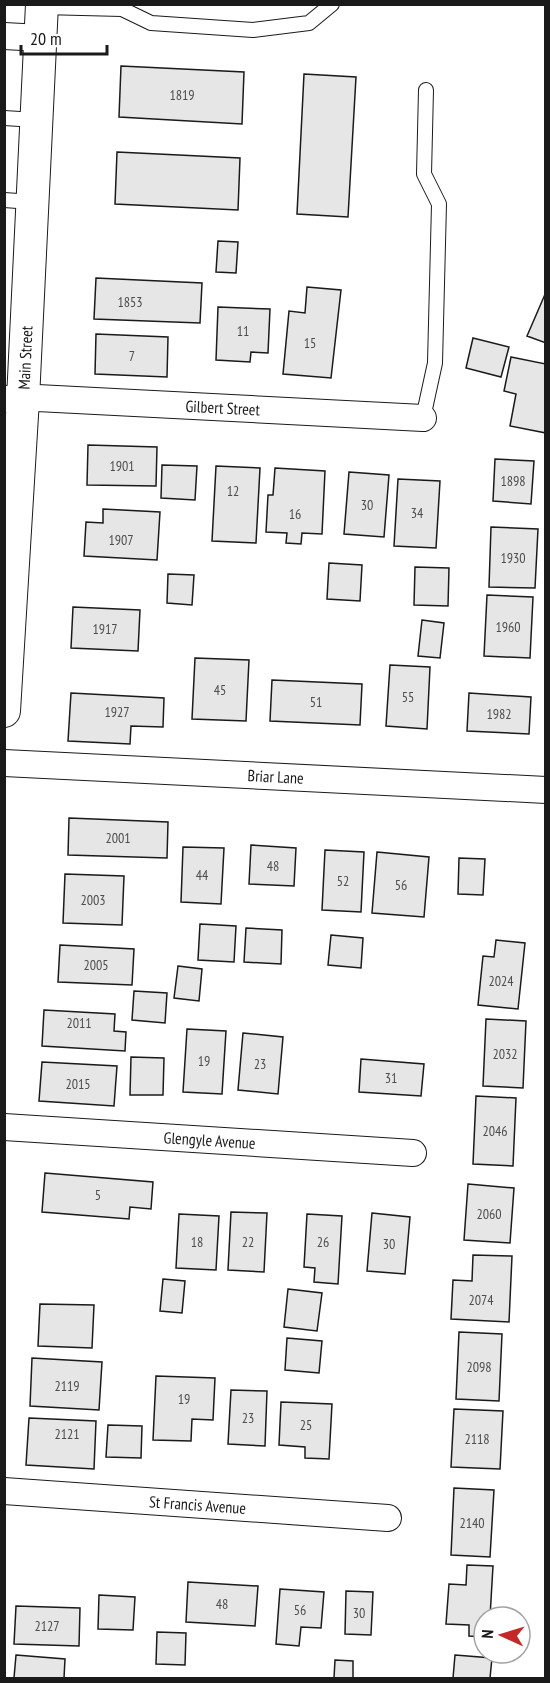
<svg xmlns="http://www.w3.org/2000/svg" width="550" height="1683" viewBox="0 0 550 1683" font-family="'PT Sans Narrow',sans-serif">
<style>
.building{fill:#e6e6e6;stroke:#1a1a1a;stroke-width:1.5}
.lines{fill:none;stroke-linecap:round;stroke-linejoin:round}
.service-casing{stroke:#1a1a1a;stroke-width:16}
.minor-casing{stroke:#1a1a1a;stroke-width:28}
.tertiary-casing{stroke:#1a1a1a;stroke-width:34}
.service{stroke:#fff;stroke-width:14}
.minor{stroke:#fff;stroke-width:26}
.tertiary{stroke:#fff;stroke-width:32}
.labels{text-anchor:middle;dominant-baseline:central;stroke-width:4.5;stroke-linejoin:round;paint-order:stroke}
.number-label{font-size:14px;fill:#4d4d4d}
.street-label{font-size:16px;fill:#1a1a1a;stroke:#fff}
</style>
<rect width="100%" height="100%" fill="#fff"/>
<path class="building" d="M121,66L244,72L242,124L119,117Z
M304,74L356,77L348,217L297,214Z
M117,152L240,158L238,210L115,204Z
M218,241L238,242L236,273L216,272Z
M96,278L202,283L200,323L94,319Z
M307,287L341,290L331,378L283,374L289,311L305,313Z
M546,292V343L527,336Z
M218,307L270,309L268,353L251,352L250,362L216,360Z
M96,334L168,337L167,377L95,374Z
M473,338L509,347L501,377L466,368Z
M511,357L546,364V433L510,426L516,394L504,391Z
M88,445L157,447L156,486L87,485Z
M495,459L534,461L531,504L493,501Z
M162,465L197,466L195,500L161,498Z
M216,466L260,468L256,543L212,541Z
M275,468L325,471L322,534L302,533L301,544L286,543L287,533L266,532L268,495H273Z
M349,472L389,475L384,537L344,534Z
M398,479L440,481L436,548L394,546Z
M103,509L160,512L157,560L84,556L86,522L103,523Z
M491,527L538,529L535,588L489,587Z
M329,563L362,565L360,601L327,599Z
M415,567L449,568L448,606L414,605Z
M168,574L194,575L192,605L167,603Z
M487,595L533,597L530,658L484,656Z
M73,607L140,610L138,651L71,648Z
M422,620L444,623L440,658L418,656Z
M195,658L249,660L246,721L192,719Z
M390,665L430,667L427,729L386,726Z
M272,680L362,684L360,725L270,721Z
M71,693L164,698L163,727L131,726L130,744L68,741Z
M469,693L531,697L529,734L467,731Z
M69,818L168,822L167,858L68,855Z
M251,845L296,848L294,886L249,884Z
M183,847L224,848L221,904L181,902Z
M325,850L364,852L361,912L322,910Z
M377,852L429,857L424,917L372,913Z
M459,858L485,859L483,895L458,894Z
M65,874L124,876L122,925L63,923Z
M200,924L236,926L234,962L198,960Z
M246,928L282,930L281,964L244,962Z
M331,935L363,938L361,968L328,965Z
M496,940L525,943L518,1009L478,1005L483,956L494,957Z
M60,945L134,949L132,985L58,982Z
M178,966L202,969L199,1001L174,998Z
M134,991L167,993L165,1023L132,1020Z
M44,1010L115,1014L114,1031L126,1032L125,1051L42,1046Z
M486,1019L526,1021L523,1088L483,1086Z
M187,1029L226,1031L222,1094L183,1092Z
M243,1033L283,1037L278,1094L238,1090Z
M131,1057L164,1058L163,1095H130Z
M361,1059L424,1064L421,1096L359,1092Z
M42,1062L117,1066L114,1106L39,1101Z
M476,1096L516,1098L513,1166L473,1164Z
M45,1173L153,1182L151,1209L130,1207L129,1219L42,1212Z
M468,1184L514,1188L510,1243L464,1240Z
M231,1212L267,1213L264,1272L228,1270Z
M372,1213L410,1217L405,1274L367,1271Z
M179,1214L219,1216L216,1270L176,1268Z
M307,1214L342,1216L338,1284L314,1282L315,1268L304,1267Z
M473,1255L512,1256L509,1322L451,1319L453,1280L472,1281Z
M163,1279L185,1281L182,1313L160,1311Z
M288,1289L322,1293L317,1331L284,1327Z
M40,1304L94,1305L92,1348L38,1346Z
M459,1332L502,1334L499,1401L456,1399Z
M287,1338L322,1341L319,1373L285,1370Z
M32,1358L102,1362L99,1410L30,1406Z
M156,1376L215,1378L213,1420L192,1419L191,1441L153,1440Z
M231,1390L267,1391L265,1446L228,1444Z
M281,1402L332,1404L329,1459L305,1458V1447L279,1445Z
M454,1409L503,1411L500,1469L451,1467Z
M29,1418L96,1421L94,1469L26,1465Z
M108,1425L142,1426L141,1458L106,1457Z
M454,1488L494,1490L490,1557L451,1555Z
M467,1565L493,1566L490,1617H484V1637L469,1636V1625L446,1624L449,1584L466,1585Z
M188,1582L258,1586L255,1626L186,1622Z
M280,1589L324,1592L321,1628L301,1627L299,1646L276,1644Z
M346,1591L373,1592L371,1635L345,1634Z
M99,1595L135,1597L133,1630L98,1629Z
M16,1606L80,1608L79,1646L14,1644Z
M157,1632L186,1633L185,1665L156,1664Z
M16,1655L65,1659L64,1678H14Z
M455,1655L492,1658L490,1678H453Z
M335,1660L353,1661V1678H334Z"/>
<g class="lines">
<defs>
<path id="service" d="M42,7L122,9V4
M122,9L151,23L253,30L309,23L332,4
M4,118L36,120
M4,200L32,202
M423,418L435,363L439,204L424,174L426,90"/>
<g id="minor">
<path d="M4,36L41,38"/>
<path id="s1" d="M4,399L37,398L423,418"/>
<path id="s2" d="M4,763L546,790"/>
<path id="s3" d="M4,1127L413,1153"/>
<path id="s4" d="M4,1491L388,1518"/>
</g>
<g id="tertiary">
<path id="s5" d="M4,711L23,399L42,4"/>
</g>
</defs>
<use href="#service" class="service-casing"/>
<use href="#minor" class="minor-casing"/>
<use href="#tertiary" class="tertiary-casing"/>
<use href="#service" class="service"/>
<use href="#minor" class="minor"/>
<use href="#tertiary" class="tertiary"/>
</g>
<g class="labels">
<g class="number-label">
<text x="182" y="95">1819</text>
<text x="130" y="302">1853</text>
<text x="243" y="331">11</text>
<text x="310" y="343">15</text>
<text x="132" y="356">7</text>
<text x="122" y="466">1901</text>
<text x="513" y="481">1898</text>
<text x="233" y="491">12</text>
<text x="367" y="505">30</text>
<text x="417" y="513">34</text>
<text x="295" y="514">16</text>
<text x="121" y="540">1907</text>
<text x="513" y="558">1930</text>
<text x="508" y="627">1960</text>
<text x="105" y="629">1917</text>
<text x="220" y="690">45</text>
<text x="408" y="697">55</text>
<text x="316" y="702">51</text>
<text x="117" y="712">1927</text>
<text x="499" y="714">1982</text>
<text x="118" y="838">2001</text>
<text x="273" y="866">48</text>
<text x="202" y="875">44</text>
<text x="343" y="881">52</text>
<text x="401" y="885">56</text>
<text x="93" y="900">2003</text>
<text x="96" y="965">2005</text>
<text x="501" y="981">2024</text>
<text x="79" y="1023">2011</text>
<text x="505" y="1054">2032</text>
<text x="204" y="1061">19</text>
<text x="260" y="1064">23</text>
<text x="391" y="1078">31</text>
<text x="78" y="1084">2015</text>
<text x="495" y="1131">2046</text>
<text x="98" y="1195">5</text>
<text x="489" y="1214">2060</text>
<text x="197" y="1242">18</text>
<text x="248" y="1242">22</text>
<text x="323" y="1242">26</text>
<text x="389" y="1244">30</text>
<text x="481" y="1300">2074</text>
<text x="479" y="1367">2098</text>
<text x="67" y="1386">2119</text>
<text x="184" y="1399">19</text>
<text x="248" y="1418">23</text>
<text x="306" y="1425">25</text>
<text x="67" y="1434">2121</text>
<text x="477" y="1439">2118</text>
<text x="472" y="1523">2140</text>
<text x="222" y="1604">48</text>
<text x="300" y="1610">56</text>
<text x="359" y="1613">30</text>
<text x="47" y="1626">2127</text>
</g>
<g class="street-label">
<text stroke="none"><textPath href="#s5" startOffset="354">Main Street</textPath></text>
<text stroke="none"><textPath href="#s1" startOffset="219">Gilbert Street</textPath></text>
<text stroke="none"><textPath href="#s2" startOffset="272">Briar Lane</textPath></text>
<text stroke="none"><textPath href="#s3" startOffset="206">Glengyle Avenue</textPath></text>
<text stroke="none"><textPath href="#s4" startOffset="194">St Francis Avenue</textPath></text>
</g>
</g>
<rect width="550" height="1683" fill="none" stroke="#1a1a1a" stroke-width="12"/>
<g transform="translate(502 1635) rotate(274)"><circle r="28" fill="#ffffff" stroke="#a3a3a3" stroke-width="1.5"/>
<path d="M0-4.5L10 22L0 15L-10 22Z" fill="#c62828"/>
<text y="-9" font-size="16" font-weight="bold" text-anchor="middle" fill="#1a1a1a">N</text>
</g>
<path d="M21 45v9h86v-9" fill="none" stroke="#1a1a1a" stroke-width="3"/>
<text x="30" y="45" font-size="18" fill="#1a1a1a" stroke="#ffffff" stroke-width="4.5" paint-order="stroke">20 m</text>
</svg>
